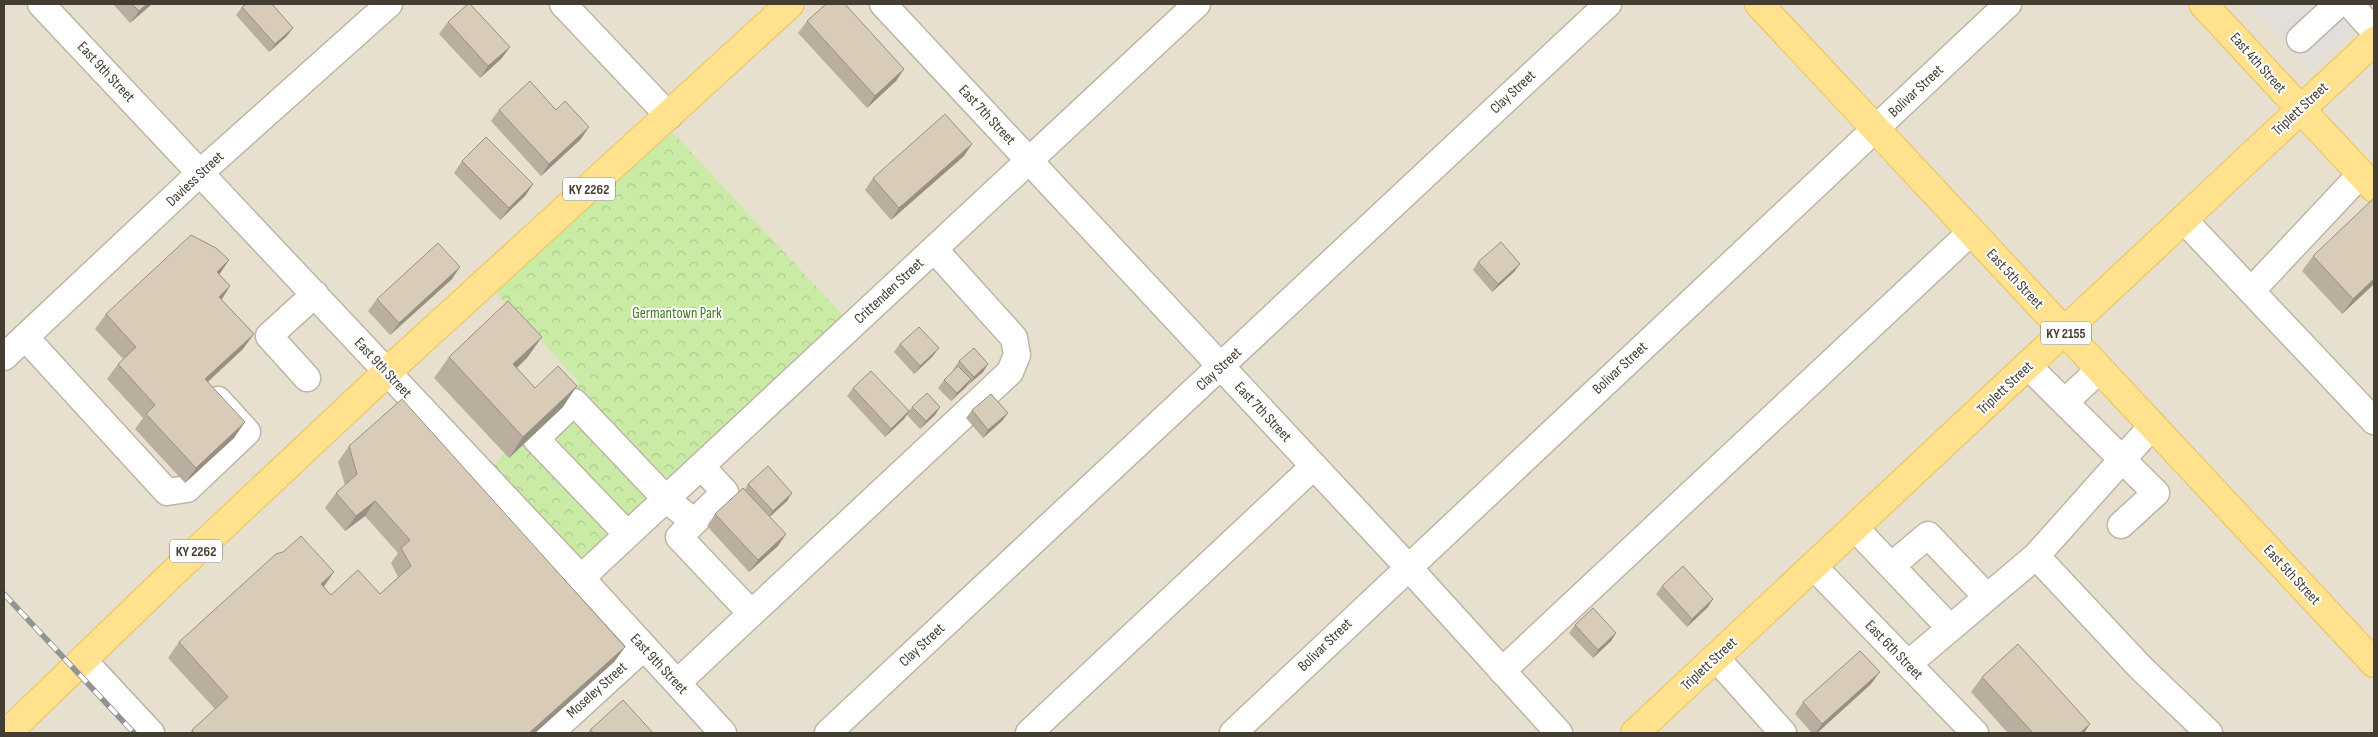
<svg xmlns="http://www.w3.org/2000/svg" width="2378" height="737" viewBox="0 0 2378 737" font-family="'Sofia Sans Condensed',sans-serif">
<style>
.residential{fill:#e7e0cf}
.park{fill:url(#park-crowns)}
.parking{fill:#e2dfdb}
.lines{fill:none;stroke-linecap:round;stroke-linejoin:round}
.minor-casing{stroke:#beb6a4;stroke-width:29}
.major-casing{stroke:#ecc256;stroke-width:30}
.minor{stroke:#fff;stroke-width:26}
.major{stroke:#ffe18e;stroke-width:28}
.rail-casing{stroke:#939393;stroke-width:5.5}
.rail{stroke:#fff;stroke-width:4;stroke-dasharray:11;stroke-linecap:butt}
.wall{fill:#baaf9f}
.shaded-wall{fill:#978f82}
.building{fill:#d8ccb9;stroke:#978f82}
.labels{text-anchor:middle;dominant-baseline:central;stroke-width:4;stroke-linejoin:round;paint-order:stroke}
.shield{fill:#fff;stroke:#7c7770;stroke-width:1}
.shield-label{font-size:14px;font-weight:bold;fill:#443d32}
.street-label{font-size:15px;fill:#443d32;stroke:#fff}
.park-label{font-size:15px;fill:#417922;stroke:#fff}
</style>
<defs>
<pattern id="park-crowns" width="20" height="18" patternUnits="userSpaceOnUse" patternTransform="scale(1.25)"><rect width="20" height="18" fill="#caeba6"/><path d="M2 6a3 3 0 1 1 6 0M12 15a3 3 0 1 1 6 0" fill="none" stroke="#afca8f"/></pattern>
</defs>
<rect width="100%" height="100%" fill="#f2eee1"/>
<path class="residential" d="M4,4H2374V733H4Z"/>
<path class="park" d="M663,122L852,325L581,578L483,475L580,383L487,283Z"/>
<path class="parking" d="M2249,4H2374V13L2312,71Z"/>
<g class="lines">
<defs>
<path id="minor" d="M41,4L581,578L723,733
M563,4L669,116
M883,4L1408,567L1559,733
M2350,4L2374,31
M2300,39L2338,4
M2183,219L2374,421
M2252,290L2361,174
M25,337L167,492L187,489L247,432L218,400
M4,357L201,172L389,4
M2028,366L2156,493L2121,525
M307,378L269,336L315,294
M2065,402L2100,369
M701,466L725,492L679,537L751,613
M1855,528L1950,628
M627,534L536,439L574,402L666,499L694,522
M2036,556L2141,668L2209,733
M1813,566L1975,733
M1891,566L1928,535L1987,597
M581,578L1197,4
M1716,658L1783,733
M83,660L151,733
M1908,664L2036,556L2153,425
M1502,671L1971,232
M677,683L1010,372L1017,355L1014,338L934,249
M550,733L644,647
M828,733L1608,4
M1029,733L1314,466
M1233,733L2008,4"/>
<path id="major" d="M1759,4L2374,663
M2203,4L2374,188
M7,733L173,573L387,372L790,4
M1635,733L2374,41"/>
</defs>
<use href="#minor" class="minor-casing"/>
<use href="#major" class="major-casing"/>
<use href="#minor" class="minor"/>
<use href="#major" class="major"/>
<defs>
<path id="rail" d="M4,594L134,733"/>
</defs>
<use href="#rail" class="rail-casing"/>
<use href="#rail" class="rail"/>
</g>
<path class="wall" d="M113,4H152L130,23Z
M242,7L287,36L269,52L236,15Z
M807,21L904,69L896,81L867,108L798,33Z
M448,22L510,47L501,59L480,78L439,34Z
M499,110L581,139L541,176L491,121Z
M964,156L891,220L865,190L873,178Z
M462,161L533,184L525,196L500,220L454,173Z
M2313,256L2374,284L2342,314L2302,271Z
M229,260L219,274L230,286L222,299L243,349L208,382L234,438L185,483L135,429L143,418L107,379L118,364L123,359L95,329L106,314Z
M1478,262L1520,264L1514,272L1492,292L1473,270Z
M452,279L390,335L368,311L377,299Z
M900,344L933,356L914,374L894,352Z
M449,357L527,358L517,368L535,388L563,407L509,458L434,378Z
M959,361L988,364L983,372L968,385L951,401L938,388L944,380L954,370H953Z
M853,388L909,411L912,407H940L935,415L920,429L907,415L904,419L885,437L847,396Z
M972,410L1008,413L1002,421L983,438L966,418Z
M349,446L625,647L614,662L535,733H190L192,730L215,709L168,658L179,642L324,587L331,595L380,594L398,577L391,563L398,553L365,516L345,531L325,508L336,493L345,485L338,462Z
M748,484L792,493L787,501L770,517L778,546L749,572L707,526L715,514L745,489Z
M1662,586L1708,607L1687,627L1656,594Z
M1575,625L1616,633L1611,641L1593,658L1569,633Z
M1982,677L2090,724L2084,733H2008L1971,692Z
M1871,684L1817,733H1812L1795,714L1803,702Z
M590,730L653,733H588Z"/>
<path class="shaded-wall" d="M147,4H152L130,23L139,11Z
M293,28L287,36L269,52L275,44Z
M510,47L501,59L480,78L488,66Z
M904,69L896,81L867,108L875,96Z
M589,127L581,139L541,176L549,164Z
M972,144L964,156L891,220L899,208Z
M533,184L525,196L500,220L509,208Z
M229,260L219,275L217,272Z
M1520,264L1514,272L1492,292L1498,284Z
M460,267L452,279L390,335L399,323Z
M2374,279V284L2342,314L2353,299Z
M230,286L220,302L219,297Z
M254,334L243,349L194,394L205,379Z
M542,337L527,358L498,385L513,364Z
M939,348L933,356L914,374L920,366Z
M988,364L983,372L968,385L974,377Z
M971,379L966,387L951,401L957,393Z
M577,386L563,407L509,458L523,437Z
M940,407L935,415L920,429L926,421Z
M909,411L904,419L885,437L891,429Z
M1008,413L1002,421L983,438L988,430Z
M245,422L234,438L185,483L196,468Z
M792,493L787,501L767,519L773,511Z
M375,501L365,516L345,531L356,516Z
M786,534L778,546L749,572L758,560Z
M334,572L323,588L321,584Z
M1713,599L1708,607L1687,627L1692,619Z
M1616,633L1611,641L1593,658L1598,650Z
M625,647L614,662L535,733H529Z
M1880,672L1871,684L1817,733H1816L1822,724Z
M2090,724L2084,733H2080Z"/>
<path class="building" d="M132,4H147L139,11Z
M246,4H272L293,28L275,44L242,7Z
M468,4H470L510,47L488,66L448,22Z
M826,4H845L904,69L875,96L807,21Z
M530,81L556,110L565,101L589,127L549,164L499,110Z
M945,114L972,144L899,208L873,178Z
M486,137L533,184L509,208L462,161Z
M2374,198V279L2353,299L2313,256Z
M191,235L216,248L229,260L217,272L230,286L219,297L254,334L205,379L245,422L196,468L146,414L155,405L118,364L136,347L106,314Z
M1501,242L1520,264L1498,284L1478,262Z
M438,243L460,267L399,323L377,299Z
M508,301L542,337L513,364L535,388L558,366L577,386L523,437L449,357Z
M919,327L939,348L920,366L900,344Z
M974,348L988,364L974,377L959,361Z
M958,366L971,379L957,393L944,380Z
M871,371L909,411L891,429L853,388Z
M927,393L940,407L926,421L912,407Z
M991,394L1008,413L988,430L972,410Z
M402,399L625,647L529,733H194L192,730L228,697L179,642L276,554L283,552L301,536L334,572L321,584L331,595L358,570L380,594L411,566L401,548L410,540L375,501L356,516L336,493L357,474L349,446Z
M768,466L792,493L773,511L748,484Z
M743,488L786,534L758,560L715,514Z
M1683,566L1713,599L1692,619L1662,586Z
M1593,608L1616,633L1598,650L1575,625Z
M2018,644L2090,724L2080,733H2033L1982,677Z
M1860,651L1880,672L1822,724L1803,702Z
M623,700L653,733H594L590,730Z"/>
<g class="labels">
<g class="shield">
<rect x="563" y="177.5" width="52" height="23" rx="4"/>
<rect x="2041" y="321.5" width="50" height="23" rx="4"/>
<rect x="170" y="539.5" width="52" height="23" rx="4"/>
</g>
<g class="shield-label">
<text x="589" y="189">KY 2262</text>
<text x="2066" y="333">KY 2155</text>
<text x="196" y="551">KY 2262</text>
</g>
<g class="street-label">
<text transform="translate(2258 63) rotate(48)">East 4th Street</text>
<text transform="translate(106 72) rotate(47)">East 9th Street</text>
<text transform="translate(1916 91) rotate(-43)">Bolivar Street</text>
<text transform="translate(1513 92) rotate(-43)">Clay Street</text>
<text transform="translate(2300 109) rotate(-43)">Triplett Street</text>
<text transform="translate(987 115) rotate(47)">East 7th Street</text>
<text transform="translate(195 179) rotate(-43)">Daviess Street</text>
<text transform="translate(2015 279) rotate(47)">East 5th Street</text>
<text transform="translate(889 291) rotate(-43)">Crittenden Street</text>
<text transform="translate(383 368) rotate(47)">East 9th Street</text>
<text transform="translate(1620 368) rotate(-43)">Bolivar Street</text>
<text transform="translate(1219 369) rotate(-43)">Clay Street</text>
<text transform="translate(2005 388) rotate(-43)">Triplett Street</text>
<text transform="translate(1263 412) rotate(47)">East 7th Street</text>
<text transform="translate(2292 575) rotate(47)">East 5th Street</text>
<text transform="translate(922 645) rotate(-43)">Clay Street</text>
<text transform="translate(1325 645) rotate(-44)">Bolivar Street</text>
<text transform="translate(1894 650) rotate(46)">East 6th Street</text>
<text transform="translate(659 664) rotate(47)">East 9th Street</text>
<text transform="translate(1709 664) rotate(-43)">Triplett Street</text>
<text transform="translate(597 690) rotate(-42)">Moseley Street</text>
</g>
<g class="park-label">
<text x="677" y="313">Germantown Park</text>
</g>
</g>
<rect width="2378" height="737" fill="none" stroke="#443d32" stroke-width="10"/>
</svg>
